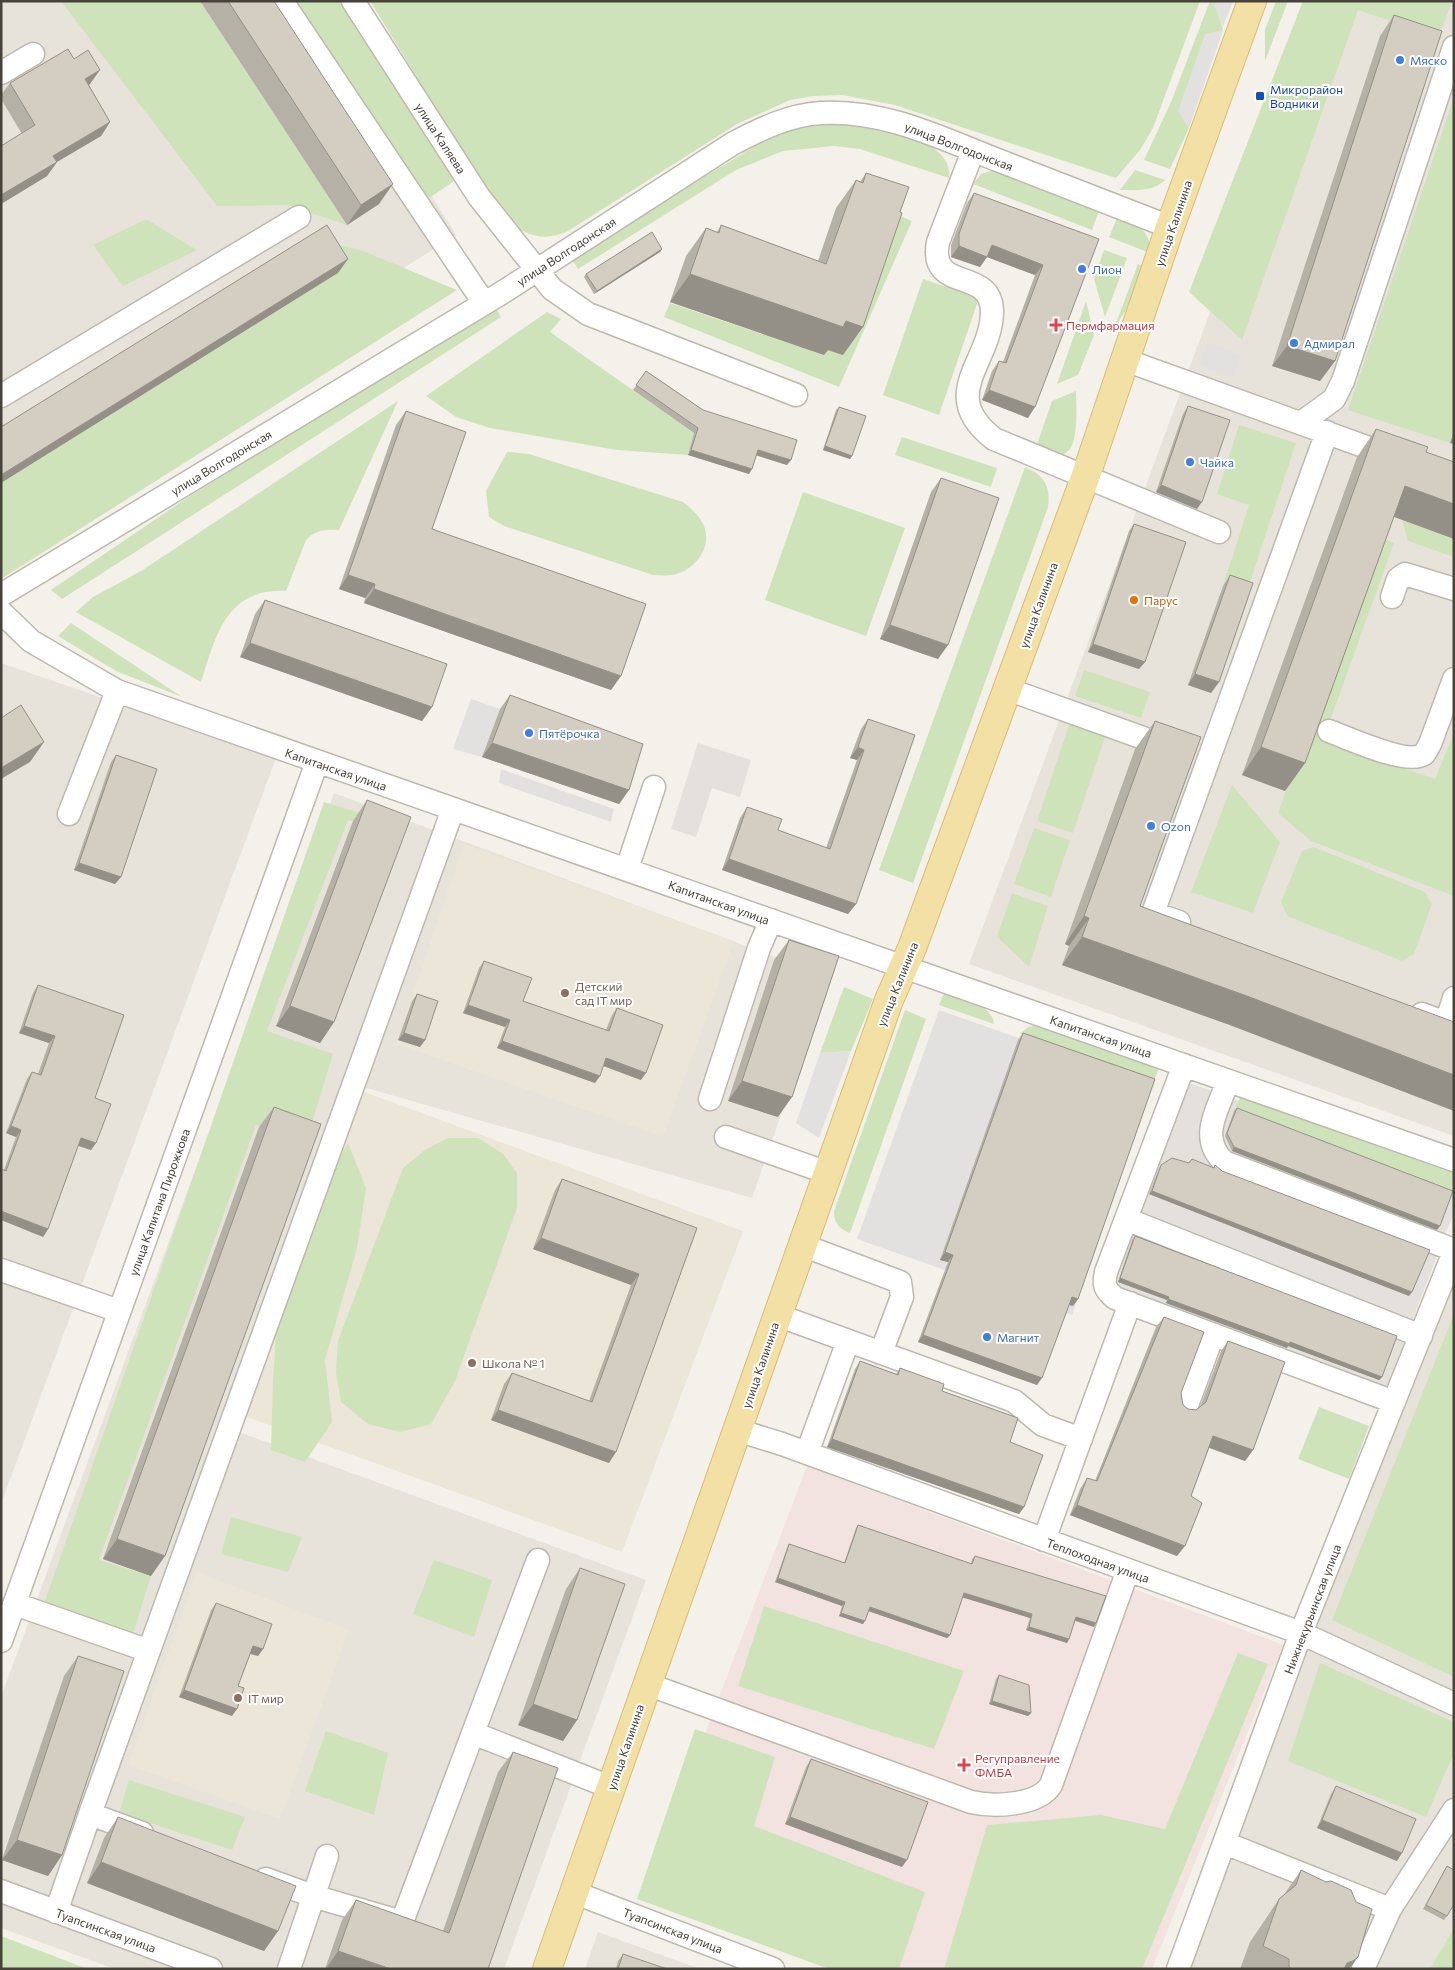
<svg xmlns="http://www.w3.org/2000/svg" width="1455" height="1970" viewBox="0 0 1455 1970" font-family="Commissioner,sans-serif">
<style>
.residential{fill:#e7e3da}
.industrial{fill:#e4e1dc}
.education{fill:#ebe6d7}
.medical{fill:#f3e3e0}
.green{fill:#cee3b9}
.parking{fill:#e3e1df}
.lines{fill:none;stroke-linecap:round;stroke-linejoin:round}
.minor-casing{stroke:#beb9ae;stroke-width:25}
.major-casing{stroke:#d7bd76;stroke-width:30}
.minor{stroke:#fff;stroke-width:22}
.major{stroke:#f3e0a4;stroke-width:28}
.wall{fill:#b6b1a7}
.shaded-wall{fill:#949088}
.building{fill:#d4cec2;stroke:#949088}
.shop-dot{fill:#3f7fe0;stroke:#fff;stroke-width:2}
.transit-dot{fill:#1a4fb4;stroke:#fff;stroke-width:2}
.health-dot{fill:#e0444e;stroke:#fff;stroke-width:2}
.food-dot{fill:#e8710a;stroke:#fff;stroke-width:2}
.education-dot{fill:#8d6e63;stroke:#fff;stroke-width:2}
.labels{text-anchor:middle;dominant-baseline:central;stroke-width:4;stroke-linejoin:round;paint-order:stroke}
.shop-label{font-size:12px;fill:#366cbe;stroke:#fff;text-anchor:start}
.transit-label{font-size:12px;fill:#164399;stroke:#fff;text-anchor:start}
.street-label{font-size:12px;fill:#47423a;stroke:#fff}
.health-label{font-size:12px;fill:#be3a42;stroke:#fff;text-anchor:start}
.food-label{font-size:12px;fill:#c56008;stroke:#fff;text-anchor:start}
.education-label{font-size:12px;fill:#785e54;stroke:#fff;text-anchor:start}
</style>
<rect width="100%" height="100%" fill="#f4f1eb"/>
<path class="residential" d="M1,1H311L456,235L1,522Z
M1325,1H1454V1136L969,964Z
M1,663L276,758L1,1504Z
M334,793L829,977L752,1198L349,1083L225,1427L646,1580L504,1969H115L1,1928V1697Z
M1454,1276V1969H1169Z
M598,1932L700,1969H585Z"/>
<path class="industrial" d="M698,743L751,760L740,797L712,788L696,837L671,829Z
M1169,1076L1454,1176V1212L1386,1389L1094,1286Z"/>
<path class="education" d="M464,844L734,941L663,1137L396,1044Z
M351,1087L743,1231L622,1552L233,1412Z
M197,1572L349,1630L280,1819L128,1765Z"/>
<path class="medical" d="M807,1466L1283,1645L1152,1969H874L648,1884Z"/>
<path class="green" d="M61,1H200L347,225L287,205L217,206Z
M292,1H339L457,179L425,201Z
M370,1H1200L1153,128L1140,150L1116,178L895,105L842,95L814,96L790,100L737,124L568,231C543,243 523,235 503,217Z
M1210,1H1215L1223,30L1205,35L1179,112L1189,128L1170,169L1144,160L1171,102Z
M1276,1H1288L1265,61V30Z
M1303,1H1452L1439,37L1358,10L1242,340L1189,292Z
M1454,97V430L1450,443L1348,410Z
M844,122C873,127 955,137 949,178L860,149L834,146L783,151L736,170L578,269L571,258L760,143C789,129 812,125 844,122Z
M994,170L1099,211L1092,230L973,184L981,174Z
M1135,170L1165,180C1152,192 1137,190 1120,190Z
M860,199L912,221L839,387L664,317L670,303L824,355Z
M1118,216C1135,224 1152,230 1150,253L1109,237Z
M146,219L197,250L123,286L93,245Z
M317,239L363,251L457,290L1,579V483L338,273Z
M1104,250L1127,258L1105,317L1094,279Z
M1138,264L1146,267L1126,310L1114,329Z
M923,279L979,298L939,415L883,395Z
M1086,301L1094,335L1078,375L1057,384Z
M495,306L501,317L62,599L51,590L190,496Z
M547,312L561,319L550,332L694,433L688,455L617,450L490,428L456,417L426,396Z
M1076,391C1076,406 1081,455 1059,455C1051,455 1043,452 1035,450L1052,401Z
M398,401L339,530C326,529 315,530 306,540L286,591C226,588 216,635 201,682L76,612L93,597L141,571Z
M1239,425L1296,443L1246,594L1223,586L1249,505L1217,494Z
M902,437L997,468L991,487L895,455Z
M507,452L529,454L683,502C692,509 702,518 705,529C711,550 693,572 672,575C666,576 659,575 653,575L504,526L489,517L486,491Z
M1025,467C1044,475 1051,486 1048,507L913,883L879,870Z
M803,492L905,528L866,636L765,600Z
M1402,520L1454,539V557L1408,541Z
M1378,536L1394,543L1323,740L1435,779L1454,733V896L1311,841L1278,813Z
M71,623L182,697L116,671L58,636Z
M1084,670L1150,692L1141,718L1075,696Z
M1070,722L1106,734L1073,833L1037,821Z
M1232,785L1280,842L1253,913L1191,892Z
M324,802L406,827L402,838L348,820L267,1031L333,1054L307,1139L256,1125L99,1560L151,1576L133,1634L44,1604Z
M1034,828L1070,840L1051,897L1014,884Z
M1314,847L1425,892L1432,904L1414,954L1402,961L1287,916L1281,902L1302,851Z
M1012,893L1048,906L1029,967L997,937Z
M844,987L873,999L851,1051L820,1053Z
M944,993C961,999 992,1003 994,1024L939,1005Z
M905,1010L926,1019L850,1233C839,1229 834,1223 834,1211Z
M1039,1025L1159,1068L1154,1080L1020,1034L1028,1027Z
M1243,1091L1454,1166V1187L1451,1195L1234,1111Z
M448,1138H478L503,1154L517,1173V1208L455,1381L431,1424L400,1432L368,1424L341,1402L336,1373L338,1341L403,1168L425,1150Z
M348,1143L366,1188L357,1248L325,1360L332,1422L305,1462L271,1450L273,1381L278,1305L312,1210Z
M1454,1314V1677L1332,1620Z
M1319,1407L1369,1426L1349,1479L1298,1459Z
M231,1517L302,1537L288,1572L221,1554Z
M434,1560L492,1580L474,1637L413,1614Z
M764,1606L964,1671L934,1749L738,1686Z
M1238,1653L1268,1664L1142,1969H944L987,1825L1101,1815L1165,1829Z
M1320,1663L1454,1722V1753L1426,1817L1288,1761Z
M695,1729L775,1757L754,1826L925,1892L899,1969H829L637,1899Z
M326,1731L388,1753L374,1815L305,1791Z
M129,1780L245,1817L232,1850L119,1813Z
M1454,1928V1969H1430Z
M1,1936L88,1969H1Z"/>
<path class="parking" d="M1215,1H1233L1223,27L1214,4Z
M1223,30L1189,128L1178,111L1205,35Z
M1208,342L1241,355L1233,378L1199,365Z
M471,699L500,709L482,757L453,749Z
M501,769L614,809L611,822L499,783Z
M939,1010L1153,1085L1072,1315L857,1239Z
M851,1051L819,1138L796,1123L820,1053Z"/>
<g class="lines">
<defs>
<path id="minor" d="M282,1L484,303
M353,1L479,197L552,289L588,314L796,395
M1,73L33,54
M973,151L938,242C928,294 991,266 992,311C992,362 936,394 994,439L1219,532
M1125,360L1394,457
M1,396L299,217
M1301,423L1334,399L1343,381L1454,47
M1,595L500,294L732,144C760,129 789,115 821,113C884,109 943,139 1000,161C1057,183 1114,205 1170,227
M1392,597L1398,579L1405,574L1454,589
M1,612L31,641L117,691L1454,1160
M1007,689L1171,748
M1329,731C1348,738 1408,766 1424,754C1426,752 1428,747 1430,744L1454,679
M69,814L117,691
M627,869L654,787
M1179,922L1153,913L1327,432
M1422,1014L1446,1023L1454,998
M1184,1065L1106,1272C1103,1285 1105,1290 1115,1298L1394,1402
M1228,1081C1218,1110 1198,1137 1224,1162L1454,1250
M710,1099L759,948L771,920
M726,1137L828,1173
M1126,1219L1421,1336
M802,1245L900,1282L902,1297L881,1353
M1,1270L119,1311
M777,1315L1014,1401L1043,1425L1081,1439
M1186,1408L1213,1335
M737,1430L782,1444L1301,1633L1454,1704
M807,1453L848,1341
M1044,1540L1130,1303
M15,1604L149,1651
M1,1641L317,762
M647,1684L971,1802C993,1807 1038,1806 1051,1785L1128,1570
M473,1733L610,1787
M142,1833L90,1814L453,809
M1225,1843L1390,1909L1363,1969
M266,1879L313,1896L402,1922L538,1560
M1,1891L211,1969
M573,1892L773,1969
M1390,1909L1454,1810
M56,1912L90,1814
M289,1969L327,1856
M1178,1969L1301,1633L1454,1252"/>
<path id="major" d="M547,1969L889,1000L912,948L1085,478L1170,227L1252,1"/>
</defs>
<use href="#minor" class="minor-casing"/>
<use href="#major" class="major-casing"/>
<use href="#minor" class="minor"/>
<use href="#major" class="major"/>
</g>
<path class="wall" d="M200,1H274L379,204L347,225Z
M1394,15L1335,361L1320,381L1272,366L1380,36Z
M74,59L90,84L89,85L110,122L101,136L57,162L47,176L1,204V146L22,134L1,99V95L10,83Z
M866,173L843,355L828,350L824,355L670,302L686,256L706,228L717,232L721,225L818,261L836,208L856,180L860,182Z
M974,193L1099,239L1028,418L982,400L992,371L999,361L1003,362L1035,275L987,257L980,267L951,257V245L967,203Z
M662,249L660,252L594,294L584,277L586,274Z
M646,371L703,410L787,465L756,455L749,474L688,455L694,433L633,390Z
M1188,406L1197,509L1156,492L1183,414Z
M839,407L852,456L850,459L823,450L836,410Z
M406,411L432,529L611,690L364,603L365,598L339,589L396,425Z
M1376,429L1394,517L1305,763L1285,791L1242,775L1357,457Z
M1454,430V444L1450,443Z
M941,478L938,659L880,639L931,492Z
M1134,524L1145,662L1139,669L1088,652L1129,531Z
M1230,575L1219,682L1211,693L1188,685L1223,586Z
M265,600L432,707L422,721L240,657L255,614Z
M510,695L629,790L619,804L482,757L500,709Z
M868,719L856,904L848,914L722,870L740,818L747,807L778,830L826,848L857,760L850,758L861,729Z
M1155,721L1140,906L1227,1024L1062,965L1069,946L1065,944L1135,749Z
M116,755L121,877L115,884L74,870L111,762Z
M367,800L334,1022L320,1043L276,1026L353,821Z
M789,940L778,1117L728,1101L774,960Z
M484,961L523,1001L606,1030L612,1015L617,1008L641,1080L603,1066L595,1083L497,1048L505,1027L463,1013L479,968Z
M38,985L95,1098L96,1143L91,1150L78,1146L48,1229L43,1237L4,1170L16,1137L6,1133L27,1079L32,1072L38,1074L49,1043L19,1033L33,993Z
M417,994L425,1040L420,1047L398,1040L412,1001Z
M1023,1033L1078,1299L1073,1306L1069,1305L1037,1385L918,1342L948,1262L940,1260L1018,1040Z
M274,1107L151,1576L103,1559L259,1127Z
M1237,1108L1437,1230L1232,1151L1225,1136L1234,1111Z
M1189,1163L1213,1168L1215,1165L1222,1171L1409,1296L1149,1194L1159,1169L1161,1165Z
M562,1179L697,1228L609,1463L491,1420L504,1384L512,1373L589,1401L631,1285L533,1249L555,1190Z
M1135,1236L1382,1377L1379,1380L1288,1346L1287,1348L1166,1303L1167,1300L1118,1282L1132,1240Z
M1164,1317L1183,1405L1188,1409L1196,1410L1200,1407L1221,1351L1228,1341L1253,1450L1245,1461L1209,1448L1191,1496L1177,1556L1070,1515L1080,1489L1087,1478L1095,1481L1156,1327Z
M860,1361L896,1374L900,1368L942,1391L1010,1442L1024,1507L1019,1514L827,1447L855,1369Z
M858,1525L971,1564L972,1559L975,1556L1094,1627L1075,1621L1069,1639L1067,1643L1026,1630L1030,1618L963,1597L950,1635L947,1638L869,1611L863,1624L839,1616L842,1606L775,1582L787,1548L789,1544L844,1563L856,1528Z
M580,1568L577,1720L563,1741L518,1725L566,1589Z
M216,1603L263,1649L258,1656L250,1654L238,1686L232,1716L179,1697L211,1610Z
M78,1656L62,1855L48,1876L2,1860L64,1676Z
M999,1675L1031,1713L1028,1716L989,1704L996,1679Z
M513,1752L488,1969H325L342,1920L356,1900L443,1931L498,1772Z
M811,1759L902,1867L785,1824L806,1767Z
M1336,1786L1397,1861L1317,1828L1331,1794Z
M118,1817L278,1931L264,1951L87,1883L104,1838Z
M1447,1866V1916L1444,1920L1423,1909Z
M1301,1870L1358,1957L1349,1969H1240L1250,1942L1279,1899L1283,1896Z
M623,1954L667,1969H616L618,1961Z"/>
<path class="shaded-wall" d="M100,70L90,84L75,93L85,79Z
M110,122L101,136L43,170L53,156Z
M57,162L47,176L1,204V195Z
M393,184L379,204L347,225L361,205Z
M992,245L1043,265L1035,275L987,257L980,267L951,257L959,246Z
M662,249L660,252L594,294L597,291Z
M348,259L338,273L1,483V475Z
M690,274L846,321L863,327L843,355L828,350L824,355L670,302Z
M1287,346L1335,361L1320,381L1272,366Z
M989,390L1035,407L1028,418L982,400Z
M1452,439L1454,440V444L1450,443Z
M825,446L852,456L850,459L823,450Z
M691,450L752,469L749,474L688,455Z
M758,450L791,460L787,465L755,455Z
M1161,485L1202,502L1197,509L1156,492Z
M1405,486L1454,504V539L1386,514Z
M348,575L375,584L365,598L339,589Z
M374,589L621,676L611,690L364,603Z
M890,625L948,645L938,659L880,639Z
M250,643L432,707L422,721L240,657Z
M1093,644L1145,662L1139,669L1088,652Z
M1195,674L1219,682L1211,693L1188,685Z
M44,742L30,762L1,779V768Z
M492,743L629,790L619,804L482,757Z
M858,747L864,750L857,760L850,758Z
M1261,747L1305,763L1285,791L1242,775Z
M729,859L856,904L848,914L722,870Z
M79,863L121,877L115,884L74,870Z
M1084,916L1089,918L1069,946L1065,944Z
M1082,937L1247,996L1454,1075V1111L1227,1024L1062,965Z
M468,1005L510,1020L505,1027L463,1013Z
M290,1006L334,1022L320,1043L276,1026Z
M24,1026L55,1036L49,1043L19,1033Z
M404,1033L425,1040L420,1047L398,1040Z
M502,1041L600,1076L595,1083L497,1048Z
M606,1058L646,1073L641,1080L601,1065Z
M742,1081L792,1097L778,1117L728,1101Z
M11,1126L21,1130L16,1137L6,1133Z
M81,1138L96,1143L91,1150L76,1145Z
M1234,1147L1440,1226L1437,1230L1232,1151Z
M1152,1191L1412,1292L1409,1296L1149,1194Z
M1,1211L48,1229L43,1237L1,1220Z
M541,1238L639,1274L631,1285L533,1249Z
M945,1252L953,1255L948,1262L940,1260Z
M1120,1278L1169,1297L1167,1300L1118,1282Z
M1072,1297L1078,1299L1073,1306L1067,1304Z
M1168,1299L1290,1342L1382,1377L1379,1380L1288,1346L1287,1348L1166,1303Z
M923,1335L1042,1378L1037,1385L918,1342Z
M498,1410L616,1452L609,1463L491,1420Z
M1213,1436L1253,1450L1245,1461L1205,1446Z
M832,1439L1024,1507L1019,1514L827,1447Z
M1077,1505L1185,1546L1177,1556L1070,1515Z
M117,1539L165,1556L151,1576L103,1559Z
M778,1578L845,1602L842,1606L775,1582Z
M964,1593L1032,1614L1030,1618L961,1597Z
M870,1607L950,1635L947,1638L868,1611Z
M841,1613L865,1621L863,1624L839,1616Z
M1076,1617L1096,1623L1094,1627L1074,1620Z
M1029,1627L1069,1639L1067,1643L1026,1630Z
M253,1646L263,1649L258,1656L248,1653Z
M184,1690L237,1709L232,1716L179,1697Z
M992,1701L1031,1713L1028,1716L989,1704Z
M533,1704L577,1720L563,1741L518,1725Z
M790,1817L907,1860L902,1867L785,1824Z
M1322,1820L1402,1853L1397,1861L1317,1828Z
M17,1840L62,1855L48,1876L2,1860Z
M101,1862L278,1931L264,1951L87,1883Z
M338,1951L391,1969H326Z
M1358,1957L1349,1969H1343L1347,1963Z"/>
<path class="building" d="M228,1H274L393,184L361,205Z
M1394,15L1442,31L1335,361L1287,346Z
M68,49L74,59L88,50L100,70L85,79L110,122L53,156L57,162L1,195V146L35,125L10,83Z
M866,173L909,187L900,212L902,213L863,327L846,321L843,327L690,274L706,228L719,233L721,225L826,264L856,180L863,183Z
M974,193L1099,239L1035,407L989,390L999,361L1006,363L1043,265L992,245L987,257L959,246V234Z
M327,225L348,259L1,475V427Z
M652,232L662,249L597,291L586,274Z
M646,371L703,410L797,440L791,460L758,450L752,469L691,450L698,428L636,385Z
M1188,406L1230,420L1202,502L1161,485Z
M839,407L866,416L852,456L825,446Z
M406,411L466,432L432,529L646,604L621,676L374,589L375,584L348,575Z
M1376,429L1428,447L1426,452L1454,462V504L1405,486L1305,763L1261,747Z
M941,478L999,498L948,645L890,625Z
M1134,524L1186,542L1145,662L1093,644Z
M1230,575L1253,583L1219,682L1195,674Z
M265,600L447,664L432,707L250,643Z
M510,695L643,744L629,790L492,743Z
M21,705L44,742L1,768V718Z
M868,719L915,735L856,904L729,859L747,807L782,819L778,830L830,849L864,750L858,747Z
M1155,721L1201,737L1140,906L1454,1022V1075L1247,996L1082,937L1089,918L1084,916Z
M116,755L157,769L121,877L79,863Z
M367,800L411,817L334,1022L290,1006Z
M789,940L839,956L792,1097L742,1081Z
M484,961L532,978L523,1001L609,1031L617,1008L663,1025L646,1073L606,1058L600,1076L502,1041L510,1020L468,1005Z
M38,985L124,1015L95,1098L111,1104L96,1143L81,1138L48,1229L1,1211V1169L6,1171L21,1130L11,1126L32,1072L41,1075L55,1036L24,1026Z
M417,994L438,1001L425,1040L404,1033Z
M1023,1033L1155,1079L1078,1299L1072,1297L1042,1378L923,1335L953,1255L945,1252Z
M274,1107L321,1124L165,1556L117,1539Z
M1237,1108L1453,1191L1440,1226L1234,1147L1227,1133Z
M1172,1158L1189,1163L1192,1159L1214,1168L1215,1165L1222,1171L1430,1250L1412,1292L1152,1191L1161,1165Z
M562,1179L697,1228L616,1452L498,1410L512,1373L592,1402L639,1274L541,1238Z
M1135,1236L1397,1336L1382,1377L1290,1342V1344L1168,1299L1169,1297L1120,1278Z
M1164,1317L1204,1332L1181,1393L1183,1405L1188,1409L1196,1410L1206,1402L1228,1341L1285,1362L1253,1450L1213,1436L1191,1496L1202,1503L1185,1546L1077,1505L1087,1478L1097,1481Z
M860,1361L898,1375L900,1368L944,1384L942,1391L1018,1418L1010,1442L1043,1455L1024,1507L832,1439Z
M858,1525L972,1564L975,1556L1106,1596L1096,1623L1076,1617L1069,1639L1029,1627L1032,1614L964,1593L950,1635L870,1607L865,1621L841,1613L845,1602L778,1578L789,1544L845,1563Z
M580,1568L625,1584L577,1720L533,1704Z
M216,1603L272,1624L263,1649L253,1646L238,1686L244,1688L237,1709L184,1690Z
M78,1656L124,1671L62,1855L17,1840Z
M999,1675L1029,1685L1031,1713L992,1701Z
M513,1752L558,1768L488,1969H391L338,1951L356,1900L449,1933Z
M811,1759L928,1802L907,1860L790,1817Z
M1336,1786L1416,1819L1402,1853L1322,1820Z
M118,1817L296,1886L278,1931L101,1862Z
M1447,1866L1454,1870V1904L1447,1916L1426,1905Z
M1301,1870L1326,1882L1331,1881L1351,1890L1356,1902L1372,1909L1358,1957L1353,1961L1347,1963L1344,1969H1293L1289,1967V1959L1263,1946L1279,1899L1296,1885Z
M623,1954L667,1969H618Z"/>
<g class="shop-dot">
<circle cx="1400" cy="60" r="5"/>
<circle cx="1082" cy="269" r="5"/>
<circle cx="1294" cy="343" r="5"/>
<circle cx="1190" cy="462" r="5"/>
<circle cx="529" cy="733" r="5"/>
<circle cx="1151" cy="826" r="5"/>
<circle cx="987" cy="1337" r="5"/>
</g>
<rect class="transit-dot" x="1255" y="91" width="10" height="10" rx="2.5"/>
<g class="health-dot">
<path d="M1053.5 317.5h5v5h5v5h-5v5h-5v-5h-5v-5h5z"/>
<path d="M961.5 1757.5h5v5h5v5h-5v5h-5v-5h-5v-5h5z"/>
</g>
<circle class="food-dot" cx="1134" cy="600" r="5"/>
<g class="education-dot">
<circle cx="565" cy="993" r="5"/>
<circle cx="472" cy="1363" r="5"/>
<circle cx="238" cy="1698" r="5"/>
</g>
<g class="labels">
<g class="shop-label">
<text x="1410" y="60">Мяско</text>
<text x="1092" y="269">Лион</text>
<text x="1304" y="343">Адмирал</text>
<text x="1200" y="462">Чайка</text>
<text x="539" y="733">Пятёрочка</text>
<text x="1161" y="826">Ozon</text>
<text x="997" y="1337">Магнит</text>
</g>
<g class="transit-label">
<text x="1270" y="89">Микрорайон<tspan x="1270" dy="14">Водники</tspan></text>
</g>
<g class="street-label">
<text transform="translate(441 138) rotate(57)">улица Каляева</text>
<text transform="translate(959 146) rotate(21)">улица Волгодонская</text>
<text transform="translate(1173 223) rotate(-71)">улица Калинина</text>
<text transform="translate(566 251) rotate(-33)">улица Волгодонская</text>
<text transform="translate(221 462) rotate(-31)">улица Волгодонская</text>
<text transform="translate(1038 605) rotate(-70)">улица Калинина</text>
<text transform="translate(336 769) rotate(19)">Капитанская улица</text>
<text transform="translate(719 902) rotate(20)">Капитанская улица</text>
<text transform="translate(897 984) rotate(-68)">улица Калинина</text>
<text transform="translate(1101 1036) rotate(19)">Капитанская улица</text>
<text transform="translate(159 1202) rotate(-70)">улица Капитана Пирожкова</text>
<text transform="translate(760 1365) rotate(-71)">улица Калинина</text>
<text transform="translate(1098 1560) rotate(20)">Теплоходная улица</text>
<text transform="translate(1312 1609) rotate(-69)">Нижнекурьинская улица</text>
<text transform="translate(625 1747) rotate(-71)">улица Калинина</text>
<text transform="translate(106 1930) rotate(20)">Туапсинская улица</text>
<text transform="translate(673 1930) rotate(21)">Туапсинская улица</text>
</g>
<g class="health-label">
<text x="1066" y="325">Пермфармация</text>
<text x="975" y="1758">Регуправление<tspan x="975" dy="14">ФМБА</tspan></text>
</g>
<g class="food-label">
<text x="1144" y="600">Парус</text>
</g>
<g class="education-label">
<text x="575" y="986">Детский<tspan x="575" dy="14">сад IT мир</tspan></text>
<text x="482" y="1363">Школа № 1</text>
<text x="248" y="1698">IT мир</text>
</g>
</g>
<rect width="1455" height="1970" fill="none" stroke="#47423a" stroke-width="5"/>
</svg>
